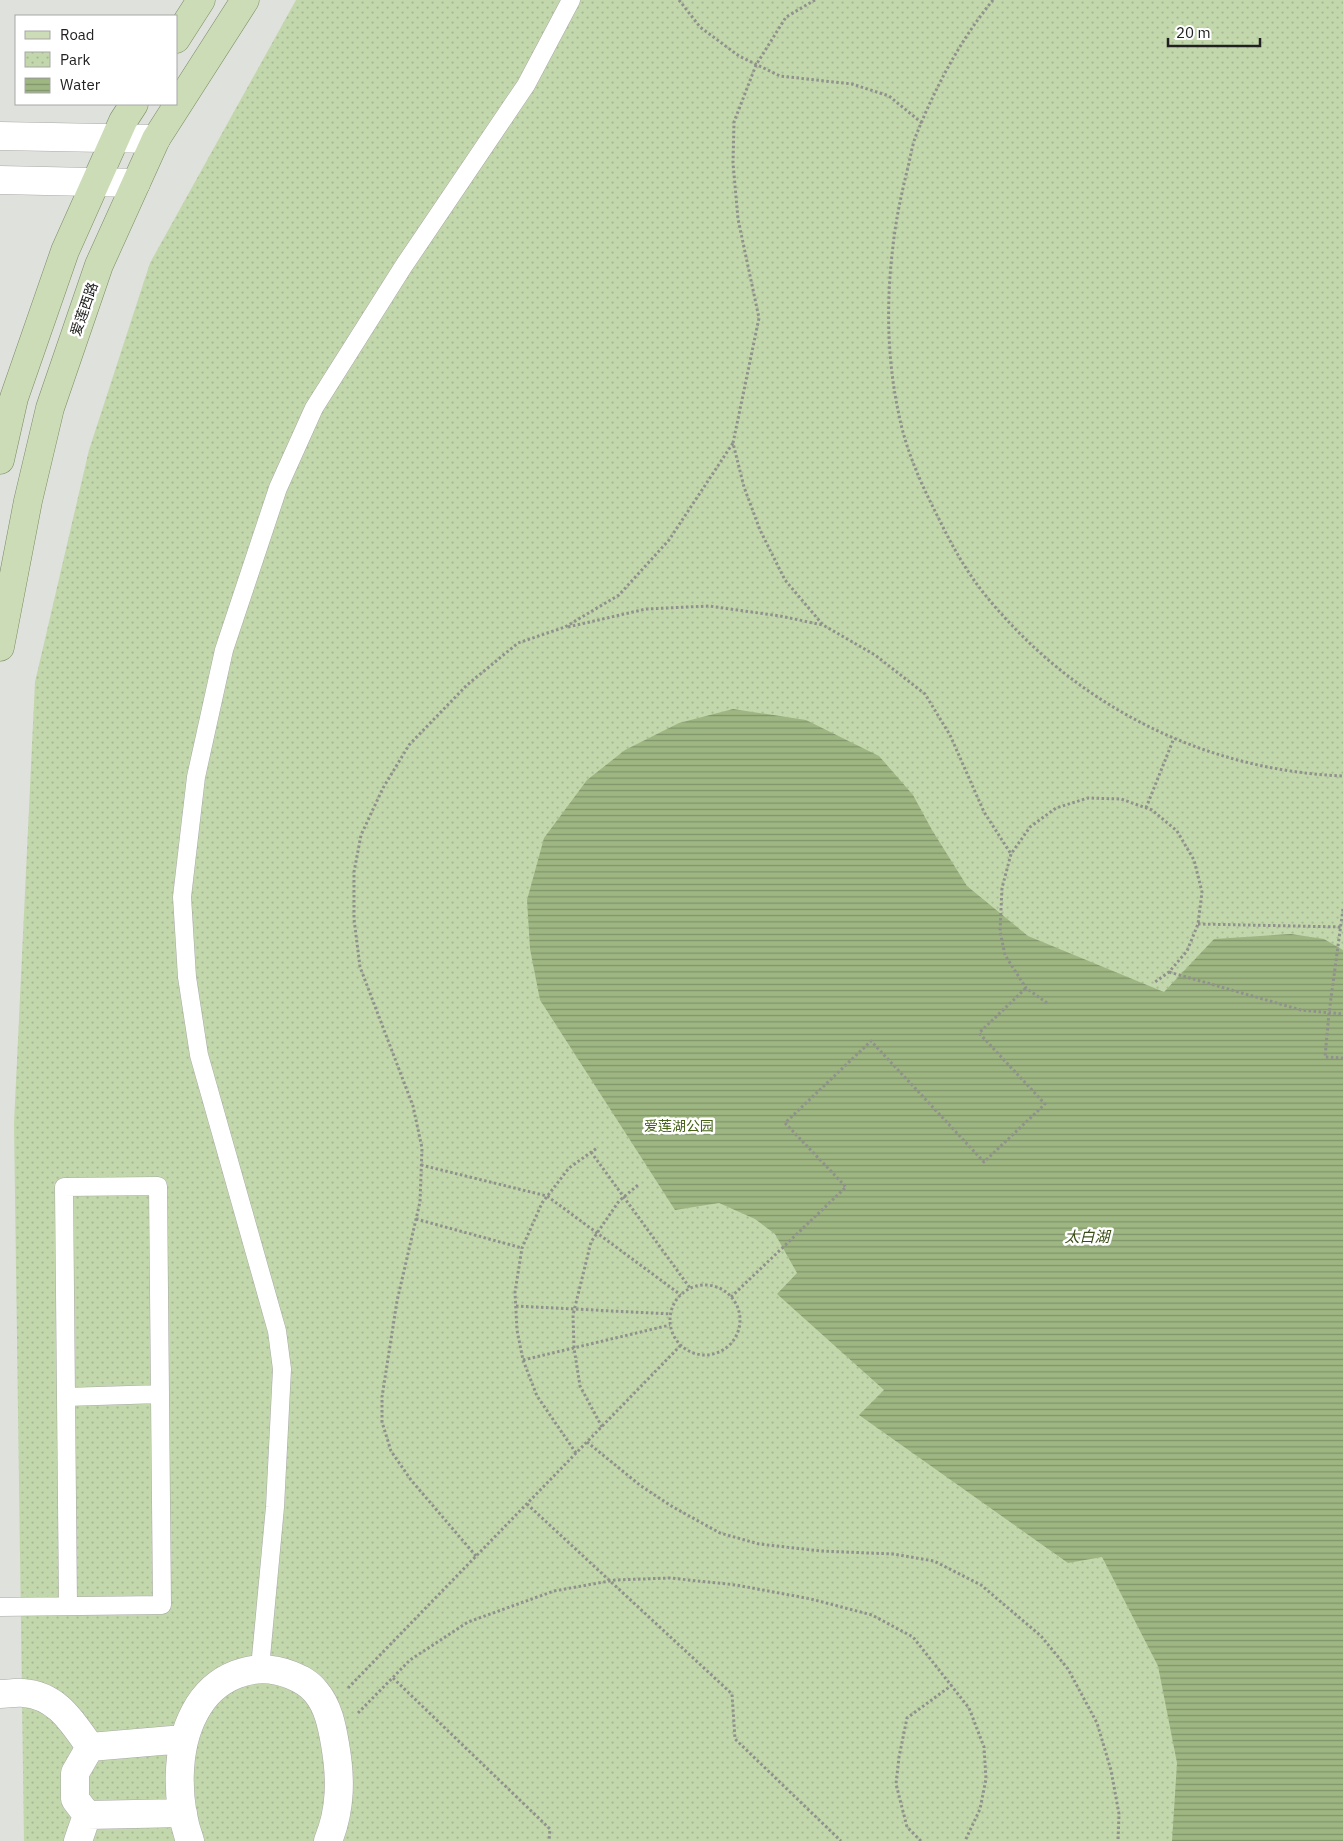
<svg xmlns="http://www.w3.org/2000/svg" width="1343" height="1841" viewBox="0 0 1343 1841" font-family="'IBM Plex Sans','Noto Sans SC',sans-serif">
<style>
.park{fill:url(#park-dots)}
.water{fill:url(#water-rules)}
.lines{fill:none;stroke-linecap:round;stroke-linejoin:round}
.lane-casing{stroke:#a9aba7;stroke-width:19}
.street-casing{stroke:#a9aba7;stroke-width:29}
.secondary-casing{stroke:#a9aba7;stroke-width:29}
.primary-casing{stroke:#798b62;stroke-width:29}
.path{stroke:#90918d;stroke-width:3;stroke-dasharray:2.5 2.5;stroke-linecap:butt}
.lane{stroke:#fff;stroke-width:18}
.street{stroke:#fff;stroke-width:28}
.secondary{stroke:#fff;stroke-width:28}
.primary{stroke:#cbdcb6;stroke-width:28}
.labels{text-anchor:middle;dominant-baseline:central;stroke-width:5;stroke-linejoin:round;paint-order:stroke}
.street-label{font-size:14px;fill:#212220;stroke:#fff}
.park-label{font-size:14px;fill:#466317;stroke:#fff}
.water-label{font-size:15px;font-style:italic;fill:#384e16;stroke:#fff}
</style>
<defs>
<pattern id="park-dots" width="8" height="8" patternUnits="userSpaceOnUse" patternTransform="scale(1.25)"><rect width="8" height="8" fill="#c3d7ac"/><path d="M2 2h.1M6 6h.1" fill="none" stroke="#a7b894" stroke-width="1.8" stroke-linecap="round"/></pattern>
<pattern id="water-rules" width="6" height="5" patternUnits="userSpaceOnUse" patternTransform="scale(1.25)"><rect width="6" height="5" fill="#9eb682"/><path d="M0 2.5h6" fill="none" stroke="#80946a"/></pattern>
</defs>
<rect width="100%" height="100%" fill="#dfe1dc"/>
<path class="park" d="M296,0H1343V1841H24L14,1124L35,682L89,450L150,263Z"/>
<path class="water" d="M733,709L806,720L879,756L913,795L932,830L967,886L1028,936L1164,992L1214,939L1291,934L1324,939L1343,950V1841H1172L1177,1763L1158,1666L1102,1557L1068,1563L859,1415L884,1390L777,1294L797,1273L775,1234L755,1219L719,1203L675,1210L540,1000L530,949L527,900L544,838L587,780L625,750L679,723Z"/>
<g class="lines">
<defs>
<path id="lane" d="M66,1397L160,1394
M0,1607L162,1605L158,1186L64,1187L68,1606
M260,1668L275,1507L282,1369L277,1331L199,1055L187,977L182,897L196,777L224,650L278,488L314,408L403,267L526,85L571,0"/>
<path id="street" d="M0,1694C8,1694 16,1692 23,1693C57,1695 73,1723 90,1747L184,1739
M90,1747L75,1773V1799L87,1815L183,1813
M78,1841L87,1815
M190,1841C176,1802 175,1749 195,1712C214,1676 254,1660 291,1675C301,1679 309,1683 316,1692C328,1706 332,1726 335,1744C341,1778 341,1809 328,1841"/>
<path id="secondary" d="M0,136L156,139
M0,180L136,183"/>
<path id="primary" d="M176,39L201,0
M0,460L14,398L65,251L123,121L134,104
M0,647L28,501L50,408L99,265L156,139L245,0"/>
</defs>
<use href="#lane" class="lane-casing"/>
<use href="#street" class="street-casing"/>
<use href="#secondary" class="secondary-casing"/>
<use href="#primary" class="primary-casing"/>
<path class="path" d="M679,0L700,27L739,56L780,76L852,84L889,96L922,123
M815,0L786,17L756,65L734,122L733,163L738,219L759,318L733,443L744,487L760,530L785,580L823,625L875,655L925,694L950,735L984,812L1011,854
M993,0C961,39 936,86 917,133C913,142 911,153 909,163C902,191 896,218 893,246C886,302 887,360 899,415C906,451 922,486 939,519C951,544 965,569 982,591C1071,703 1200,770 1343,776
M568,627L646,609L709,606L780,616L823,625
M1146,808L1174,738
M1343,909L1329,1013L1325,1057L1343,1058
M1198,924L1343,927
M1169,972L1301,1010L1343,1014
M1047,1003L1026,988L1005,955L1000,931L1002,888L1011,854L1030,827L1056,808L1088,798L1121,799L1152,810L1177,831L1194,860L1202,892L1198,924L1187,951L1169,972L1155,982
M591,1152L690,1288
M421,1165L547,1196L681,1295
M416,1219L522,1248
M670 1320a35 35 0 1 1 70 0a35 35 0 1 1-70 0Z
M731,1297L846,1187L785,1123L871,1041L984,1162L1045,1104L979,1033L1026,988
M516,1306L671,1314
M523,1360L670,1325
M602,1427L580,1386L574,1348L573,1315L591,1242L619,1201L638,1185
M587,1442L641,1486L673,1507L720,1533L759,1544L821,1551L893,1554L934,1561L981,1585L1041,1636L1068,1669L1097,1723L1111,1770L1119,1814L1118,1841
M576,1453L537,1396L523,1360L517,1330L515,1292L522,1248L542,1203L569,1168L597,1148
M527,1504L732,1694L735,1739L841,1841
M476,1556L411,1480L391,1451L382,1422V1397L397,1301L420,1202L422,1148L413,1106L360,967L354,919V872L361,835L383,788L409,745L467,685L518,643L565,627L619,595L669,540L733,443
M393,1678L550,1829L549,1841
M348,1688L681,1345
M358,1713L410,1660L468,1622L554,1591L615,1580L670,1578L736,1585L811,1599L872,1615L913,1637L969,1708L984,1747L986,1779L980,1809L965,1841
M921,1841L907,1827L896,1784L899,1757L907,1718L952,1685"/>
<use href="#lane" class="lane"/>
<use href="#street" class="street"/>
<use href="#secondary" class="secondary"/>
<use href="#primary" class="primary"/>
</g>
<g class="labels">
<g class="street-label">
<text transform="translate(84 309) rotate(-71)">爱莲西路</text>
</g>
<g class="park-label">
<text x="679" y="1126">爱莲湖公园</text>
</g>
<g class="water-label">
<text x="1087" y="1236">太白湖</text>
</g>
</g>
<rect x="15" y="15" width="162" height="90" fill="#ffffff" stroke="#a6a7a6"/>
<rect x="25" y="31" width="25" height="8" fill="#cbdcb6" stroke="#a6a7a6"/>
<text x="60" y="40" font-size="15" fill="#212220">Road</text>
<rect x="25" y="52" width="25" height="15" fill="url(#park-dots)" stroke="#a6a7a6"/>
<text x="60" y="65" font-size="15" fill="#212220">Park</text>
<rect x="25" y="78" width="25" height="15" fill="url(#water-rules)" stroke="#a6a7a6"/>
<text x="60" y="90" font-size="15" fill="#212220">Water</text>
<path d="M1168 38v8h92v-8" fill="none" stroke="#212220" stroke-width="2.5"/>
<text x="1176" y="38" font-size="15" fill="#212220" stroke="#ffffff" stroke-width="4" paint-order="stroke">20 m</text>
</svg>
